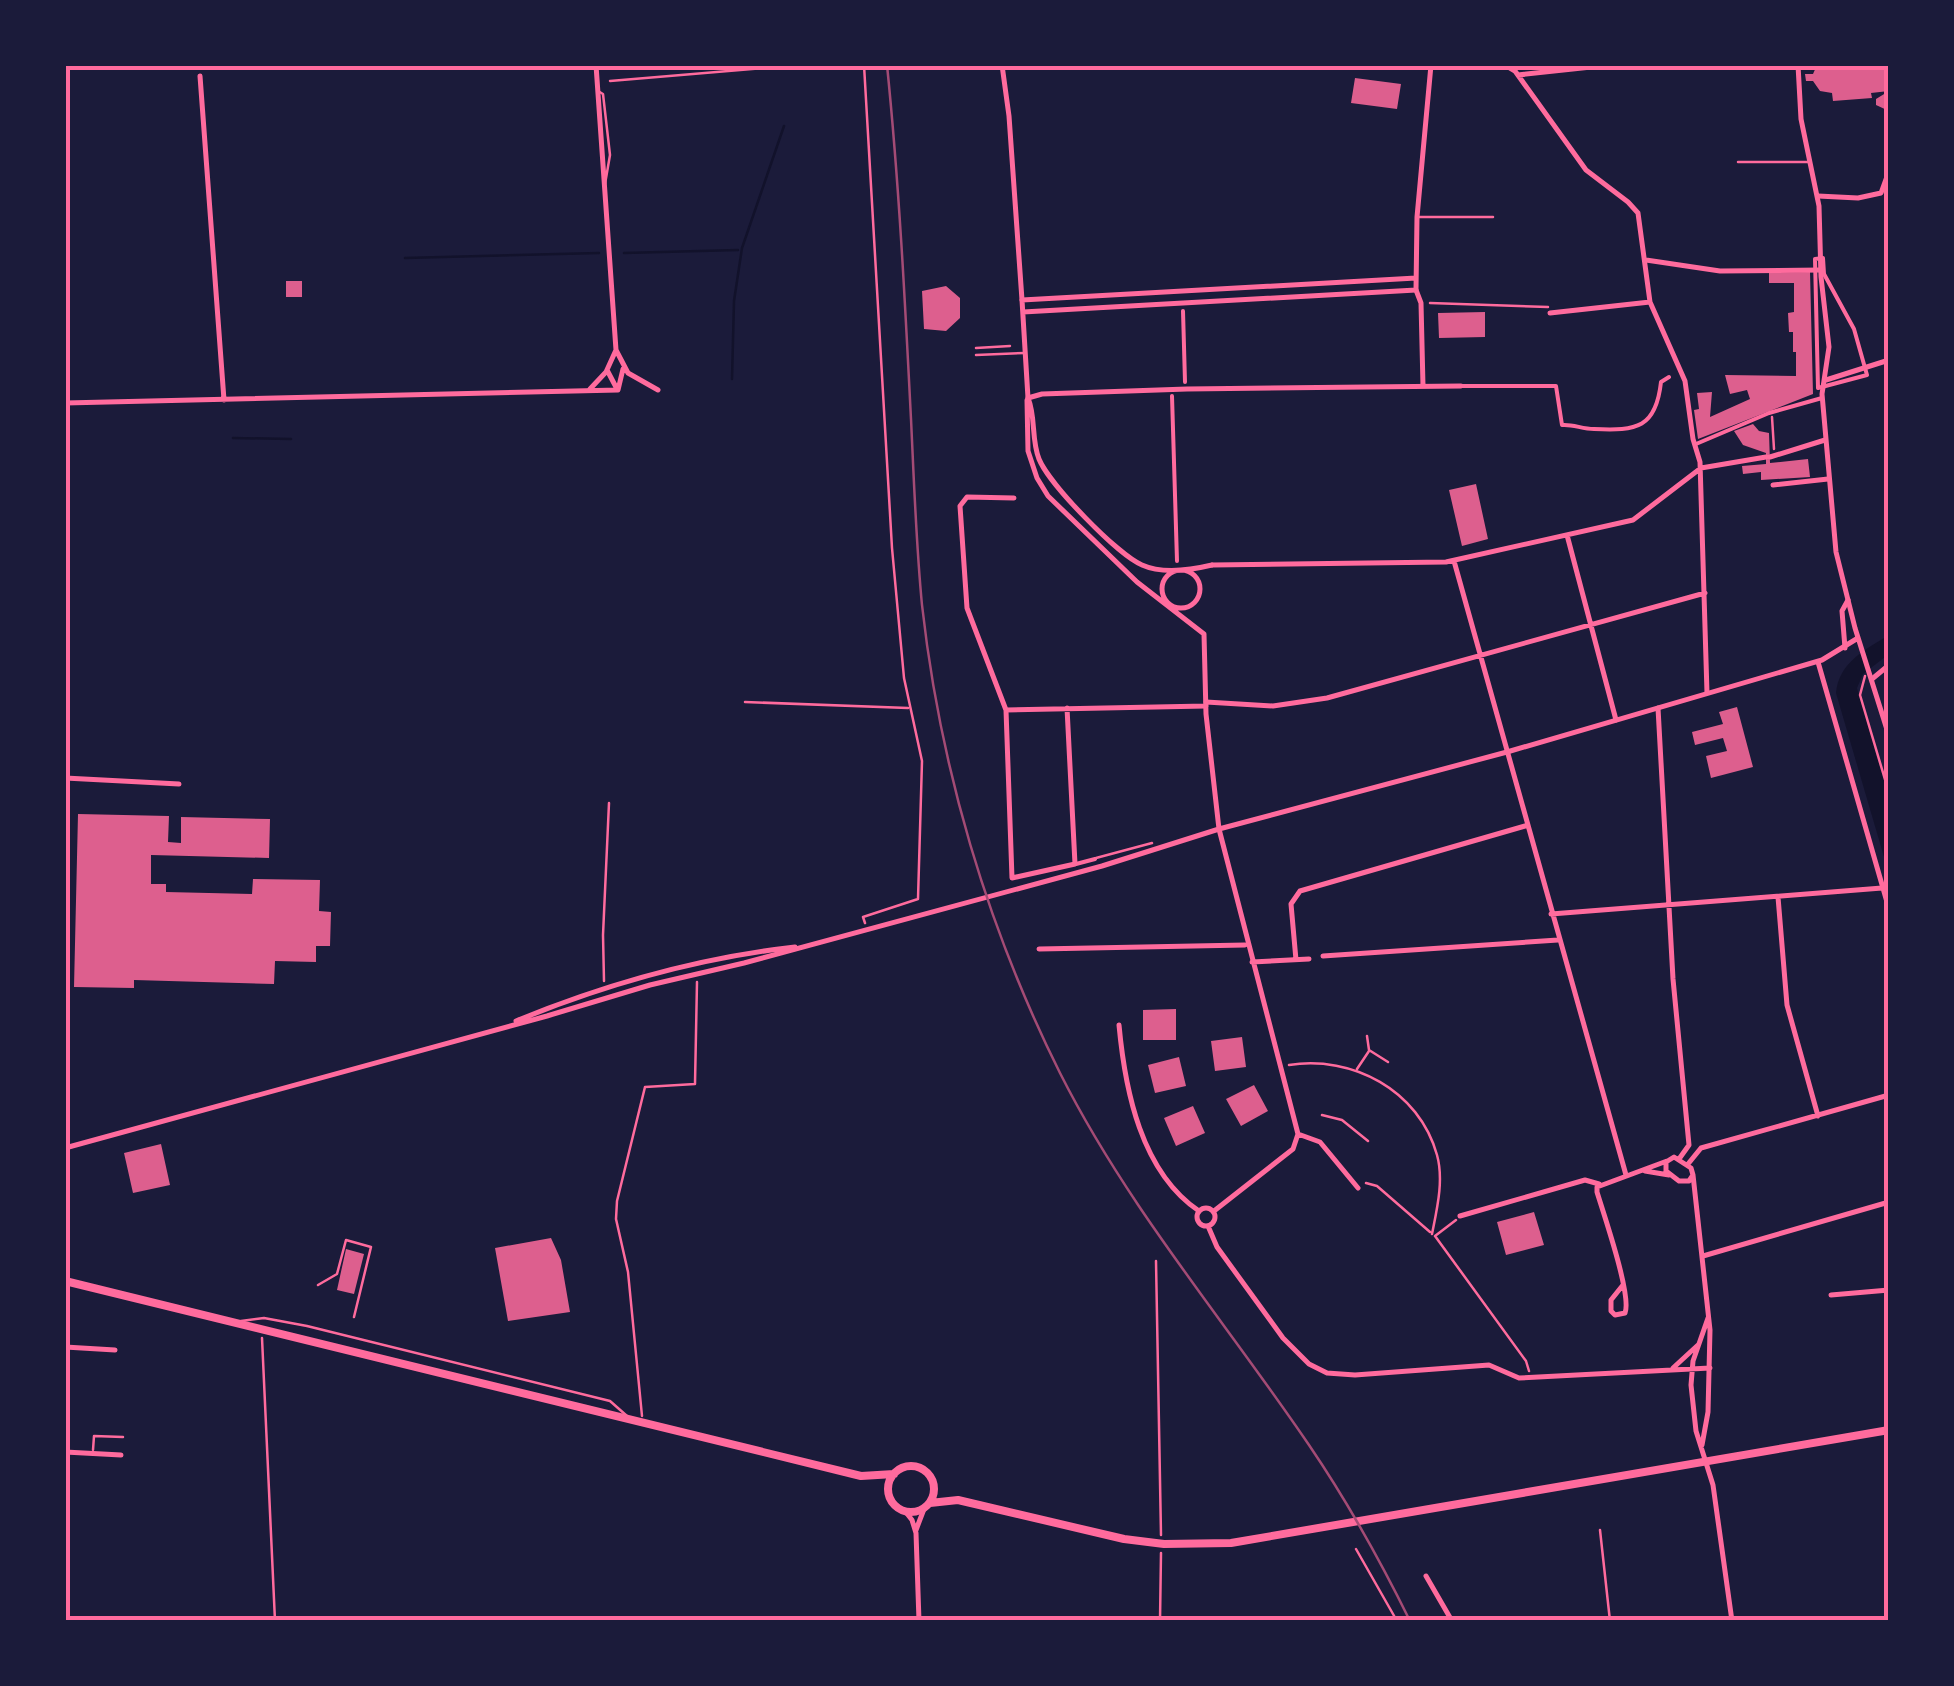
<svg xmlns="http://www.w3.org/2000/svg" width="1954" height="1686" viewBox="0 0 1954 1686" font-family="'Zilla Slab',serif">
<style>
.water{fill:#12122b}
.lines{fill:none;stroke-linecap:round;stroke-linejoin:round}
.stream{stroke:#12122b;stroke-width:2.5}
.building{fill:#dd5f8e}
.path{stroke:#ff6b9d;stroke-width:2.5}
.service{stroke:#ff6b9d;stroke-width:2.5}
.pedestrian{stroke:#ff6b9d;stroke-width:4}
.minor{stroke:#ff6b9d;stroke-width:5}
.tertiary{stroke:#ff6b9d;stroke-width:5}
.primary{stroke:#ff6b9d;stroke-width:8}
.rail{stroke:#a44b75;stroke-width:2.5}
.neatline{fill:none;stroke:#ff6b9d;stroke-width:4}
</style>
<rect width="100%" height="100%" fill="#1b1b3a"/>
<path class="water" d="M1889,635V654L1863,674L1857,688L1889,798V874L1836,693C1839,662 1865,650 1889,635Z"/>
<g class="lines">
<path class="stream" d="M624,253L738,250
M405,258L599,253
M732,379L734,301L742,248L784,126
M233,438L291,439"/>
</g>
<path class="building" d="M1817,65H1889V111L1876,105V99L1889,91L1871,93L1872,98L1833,101L1832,93L1820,91L1813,81H1806L1805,74H1813Z
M1355,78L1401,84L1397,109L1351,103Z
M1810,272L1813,394L1698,439L1694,410L1699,409L1697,393L1712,392L1710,417L1750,399L1747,390L1730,394L1725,375L1796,376V352H1793V332H1789L1788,313L1794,312V283H1769V273Z
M286,281H302V297H286Z
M946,286L960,298V318L946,331L924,329L922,291Z
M1485,312V337L1439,338L1438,313Z
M1753,424L1759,431L1769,433L1770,463L1808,459L1810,477L1761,480V472L1743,474L1742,466L1766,464V453L1743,445L1734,431Z
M1476,484L1488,539L1462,546L1449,490Z
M1737,707L1753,767L1711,778L1706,756L1727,751L1723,738L1695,745L1692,732L1723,724L1719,712Z
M78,814L169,816L168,842L181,843V817L270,819L269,858L151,855V884H166V892L252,894L253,879L320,880L319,911L331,912L330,946H316V962L275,961L274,984L134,980V988L74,987Z
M1176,1009V1040H1143V1010Z
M1242,1037L1246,1067L1215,1071L1211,1041Z
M1179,1057L1186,1086L1155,1093L1148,1065Z
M1254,1085L1268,1111L1241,1126L1226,1099Z
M1193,1106L1205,1133L1176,1146L1164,1118Z
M161,1144L170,1185L133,1193L124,1153Z
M1534,1212L1544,1245L1506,1255L1497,1222Z
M551,1238L561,1260L570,1312L508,1321L495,1248Z
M346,1249L364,1254L354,1294L337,1290Z"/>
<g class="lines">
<path class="path" d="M864,65L892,548L904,678L922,761L918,899L863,917L865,923
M610,81L798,65
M1430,303L1548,307
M1772,417L1774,449
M1865,676L1860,695L1889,793
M745,702L908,708
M604,981L603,935L609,803
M1367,1036L1369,1050L1388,1062
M1289,1065C1352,1055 1419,1090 1437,1155C1444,1180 1437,1209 1432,1234
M1357,1069L1369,1051
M1322,1115L1342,1120L1368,1141
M1366,1183L1377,1186L1430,1232
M1456,1220L1435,1236L1526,1361L1529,1371
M1156,1261L1161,1535
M262,1338L275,1621
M642,1416L628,1272L616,1219L617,1201L645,1087L695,1084L697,982
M1600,1530L1610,1621
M1356,1549L1397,1621
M1160,1621L1161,1553"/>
<path class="service" d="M598,91L603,94L610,155L605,184
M1738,162H1808
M1418,217H1493
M976,348L1010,346
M976,355L1025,353
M1096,858L1152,843
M318,1285L337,1274L346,1240L371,1247L354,1317
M241,1321L264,1318L307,1326L610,1401L627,1416
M93,1450L94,1436L123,1437"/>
<path class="pedestrian" d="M1823,258L1824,274L1854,329L1867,375L1818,388L1815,259Z
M1183,311L1185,382
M1461,386H1556L1562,425C1573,424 1582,429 1594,429C1637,431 1656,428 1661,382L1669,377
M1172,396L1177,561
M1696,444L1769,413L1822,398
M1076,864L1095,859"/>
<path class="minor" d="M596,65L616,350L628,373L658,390
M1002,65L1009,116L1022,300
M1505,65L1515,71L1586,170L1628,202L1638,213L1650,302L1685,381L1693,439L1700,462L1707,693
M1518,75L1610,65
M200,76L224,400
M1818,196L1858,198L1881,193L1889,171
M1646,260L1720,271L1821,270
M1416,290L1421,303L1423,386
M1550,313L1650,302
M607,370L617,389
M1826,380L1889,360
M590,389L606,372L616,350
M618,390L623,369
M1028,398L1042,394L1187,389L1461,386
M65,403L618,390
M1770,457L1825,440
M1773,485L1828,479
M1014,498L967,497L960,506L967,608L1006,710L1012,878L1075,864L1067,708
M1567,535L1616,720
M1454,561L1626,1175
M1212,565L1446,562L1633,520L1701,468L1766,457
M1845,648L1842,611L1848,600
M1818,662L1889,909
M1872,679L1889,665
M1206,702L1273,706L1327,698L1705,593
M1658,708L1673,979L1689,1145L1679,1159
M1006,710L1206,706
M65,778L179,784
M1219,829L1298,1134
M1778,897L1787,1005L1818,1116
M1551,914L1882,888
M1039,949L1245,945
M1323,956L1558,940
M1296,960L1291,904L1300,891L1525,826
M1252,962L1309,959
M1119,1025C1125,1090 1141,1172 1199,1211
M1298,1134L1320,1142L1358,1188
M1674,1157L1691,1168L1693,1175L1689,1181H1679L1666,1171V1162Z
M1688,1164L1701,1148L1889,1095
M1645,1171L1669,1175
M1693,1175L1710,1330L1708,1412L1702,1445
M1197 1217a9 9 0 1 1 18 0a9 9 0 1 1-18 0Z
M1214,1211L1293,1149L1298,1134
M1460,1216L1585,1180L1599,1184
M1208,1226L1217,1247L1283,1338L1309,1364L1327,1373L1355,1375L1489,1365L1519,1378L1710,1368
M1703,1256L1889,1202
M1623,1285L1611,1300V1311L1615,1315L1625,1313C1632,1296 1604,1215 1597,1192V1187L1667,1161
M1831,1295L1889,1290
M1708,1318L1693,1361L1691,1385L1696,1431L1713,1485L1732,1621
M65,1347L115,1350
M1673,1368L1698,1345
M65,1452L121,1455
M905,1511L912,1520L916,1533L919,1621
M916,1530L924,1509
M1426,1576L1452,1621"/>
<path class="tertiary" d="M1798,65L1801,119L1819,206L1821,277L1829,347L1822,394L1836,552L1855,628L1889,736
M1023,312L1416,290L1417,217L1431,65
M1027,400L1028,451L1037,478L1048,496L1137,582L1204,634L1206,714L1219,829
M1212,565C1191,570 1162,574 1142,565C1118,555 1049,484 1039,459C1031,439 1036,417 1028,398L1022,300L1416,278
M1162 589a19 19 0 1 1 38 0a19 19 0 1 1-38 0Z
M516,1021C606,984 698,958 795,947
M65,1148L547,1016L650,985L744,963L1102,866L1219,829L1507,752L1822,660L1858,638"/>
<path class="primary" d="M65,1281L861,1476L894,1474
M888 1489a23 23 0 1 1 46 0a23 23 0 1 1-46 0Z
M930,1503L958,1500L1124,1539L1164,1544L1231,1543L1889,1430"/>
<path class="rail" d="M887,65C899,183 905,301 911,419C914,481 916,543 922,605C940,767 987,927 1060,1073C1128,1208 1225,1321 1309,1445C1347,1501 1380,1560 1410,1621"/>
</g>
<rect width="1954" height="1686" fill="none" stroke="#1b1b3a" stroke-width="135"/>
<rect x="68" y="68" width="1818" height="1550" class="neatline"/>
</svg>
